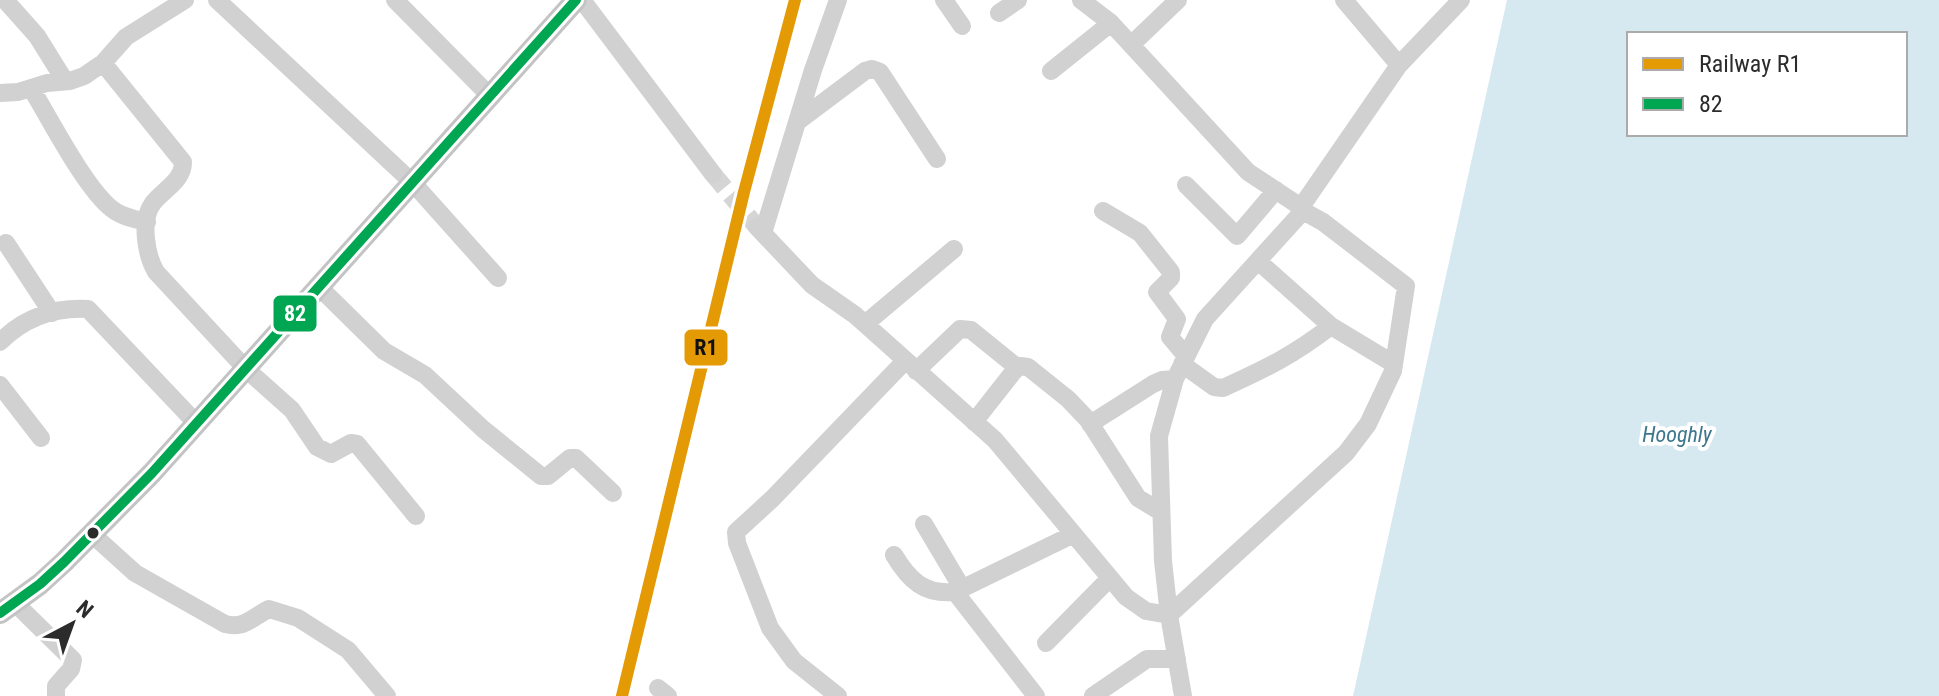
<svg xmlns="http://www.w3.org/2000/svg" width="1939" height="696" viewBox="0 0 1939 696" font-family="'Roboto Condensed',sans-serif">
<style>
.water{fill:#d6e9f0;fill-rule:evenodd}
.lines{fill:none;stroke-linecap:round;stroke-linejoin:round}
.minor-tunnel{stroke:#d5d5d5;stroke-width:18;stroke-dasharray:18 9;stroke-linecap:butt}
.minor{stroke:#d1d1d1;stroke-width:18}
.major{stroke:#c4c4c4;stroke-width:22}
.bus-1-casing{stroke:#fff;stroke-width:16}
.bus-1{stroke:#00a651;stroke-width:10}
.rail-1-casing{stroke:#fff;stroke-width:18}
.rail-1{stroke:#e39a04;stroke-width:12}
.bus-dot{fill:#2c2c2c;stroke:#fff;stroke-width:3}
.labels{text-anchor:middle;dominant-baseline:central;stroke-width:8;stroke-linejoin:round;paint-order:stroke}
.water-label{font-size:22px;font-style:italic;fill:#3c778d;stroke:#fff}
.line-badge{stroke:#fff;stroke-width:3}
.badge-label{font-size:22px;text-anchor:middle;font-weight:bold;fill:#fff}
.pale-badge-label{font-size:22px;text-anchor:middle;font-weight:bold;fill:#111}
</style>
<rect width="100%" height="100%" fill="#fff"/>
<path class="water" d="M1507,0H1939V696H1353ZM1629,34H1905V134H1629Z"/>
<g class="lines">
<path class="minor-tunnel" d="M713,174L757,227"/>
<path class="minor" d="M5,0L37,36L65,81
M217,0L413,183L498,278
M395,0L490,96
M582,0L713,174
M944,0L962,26
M1081,0L1111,23L1248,172L1301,207L1303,211L1205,319L1175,379L1159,436L1163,561L1169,615L1183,696
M1344,0L1399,65
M999,13L1018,0
M1131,45L1178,0
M103,63L183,162C183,181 164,189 153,203C140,220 146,255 156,272L246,369L292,410L317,447L331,454L351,443L357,444L416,516
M1051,71L1111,23
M31,88C50,119 85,188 112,209C122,217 135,219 147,222
M0,93L18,92L47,83L70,81L84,76L103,63L126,37L185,0
M797,122L865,71L872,69L880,72L937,159
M1186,185L1237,236L1276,190
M1301,207L1399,65L1461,0
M1103,211L1140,233L1171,272V278L1157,292L1177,319L1170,337L1186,356
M757,227L812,285L855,315L995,440L1126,597L1146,611L1169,615L1346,453L1368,424L1393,371L1406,286L1323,222L1303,211
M763,233L813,70L838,0
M6,243L52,313
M1258,261L1331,326L1394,364
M320,288L384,351L425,375L483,429L541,476H548L570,458H576L613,493
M865,324L954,249
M0,342C24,318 53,307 88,309L197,424
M1182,364L1214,387L1223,388C1265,369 1294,355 1331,326
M916,371L960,329L971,330L1018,368
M0,385L41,438
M974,422L1014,371L1020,366L1028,367L1068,399L1088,420L1138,498L1161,512
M1090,424L1153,384L1162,380L1175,379
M924,524L962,588
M93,535L135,573L225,624C246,629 252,617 269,609L298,618L348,650L387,696
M894,555C909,580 924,595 955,592L1072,535
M955,592L1036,696
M15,603L73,660L71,669L56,686V696
M1046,643L1109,579
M658,688L668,696
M838,696L794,661L770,628L737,543L736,532L772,499L905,361
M1093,696L1147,659H1177"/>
<path class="major" d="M0,613L40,584L64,562L152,473L576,0"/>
<defs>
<path id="bus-1" d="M0,613L40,584L64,562L152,473L576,0"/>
</defs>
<use href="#bus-1" class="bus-1-casing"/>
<use href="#bus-1" class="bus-1"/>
<defs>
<path id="rail-1" d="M622,696L744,192L795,0"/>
</defs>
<use href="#rail-1" class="rail-1-casing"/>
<use href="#rail-1" class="rail-1"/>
</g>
<circle class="bus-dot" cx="93" cy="533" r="7"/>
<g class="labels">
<g class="water-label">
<text x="1677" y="434">Hooghly</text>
</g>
</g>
<g class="line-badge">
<rect x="272" y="294" width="46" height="39" rx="8" fill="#00a651"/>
<rect x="683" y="328" width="46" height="39" rx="8" fill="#e39a04"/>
</g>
<g class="badge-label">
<text x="295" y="321">82</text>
</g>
<g class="pale-badge-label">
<text x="706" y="355">R1</text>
</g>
<rect x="1627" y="32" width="280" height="104" fill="#ffffff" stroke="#ababab" stroke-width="2"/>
<rect x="1643" y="58" width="40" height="12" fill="#e39a04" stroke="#ababab" stroke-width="2"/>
<text x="1699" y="72" font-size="24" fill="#2c2c2c">Railway R1</text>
<rect x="1643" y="98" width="40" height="12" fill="#00a651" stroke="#ababab" stroke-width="2"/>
<text x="1699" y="112" font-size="24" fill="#2c2c2c">82</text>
<g transform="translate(72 624) rotate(41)" stroke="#ffffff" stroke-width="6" paint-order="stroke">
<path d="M0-6L14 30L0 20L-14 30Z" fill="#2c2c2c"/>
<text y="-12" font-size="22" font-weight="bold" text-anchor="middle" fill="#2c2c2c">N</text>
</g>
</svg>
